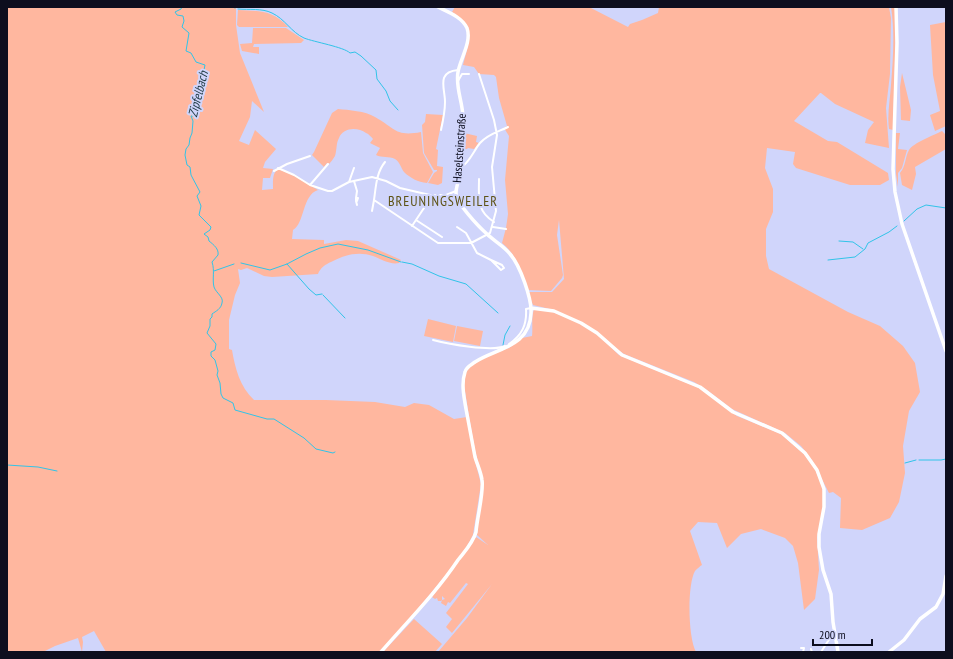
<svg xmlns="http://www.w3.org/2000/svg" width="953" height="659" viewBox="0 0 953 659" font-family="'PT Sans Narrow',sans-serif">
<style>
.green{fill:#ffb79f}
.lines{fill:none;stroke-linecap:round;stroke-linejoin:round}
.stream{stroke:#31c4e8;stroke-width:1}
.street{stroke:#fff;stroke-width:2}
.secondary{stroke:#fff;stroke-width:3.5}
.labels{text-anchor:middle;dominant-baseline:central;stroke-width:4;stroke-linejoin:round;paint-order:stroke}
.street-label{font-size:12px;fill:#0d0e1e;stroke:#d0d5fb}
.water-label{font-size:13px;font-style:italic;fill:#1c3942;stroke:#d0d5fb}
.quarter-label{font-size:14px;letter-spacing:1px;fill:#5d5215;stroke:#d0d5fb}
</style>
<rect width="100%" height="100%" fill="#d0d5fb"/>
<path class="green" d="M7,7H236V25L240,53L264,112L252,101L250,117L239,141L249,145L255,130L276,149L265,162L263,168L273,169L270,178H263L262,190L273,189C273,182 272,173 278,169L293,175L318,190C302,195 305,223 293,230L292,239L324,240V244L346,240L358,241L399,259L401,260L399,263C390,265 381,259 373,256C358,251 344,255 331,262C326,264 320,268 318,274L272,277L264,276L247,268L241,270L238,269L240,283L235,295L229,320V349L232,350C235,368 240,387 254,400H326L375,402L405,407L414,403L429,405L454,419L467,417L474,457L481,484L473,535L466,548L449,571L413,615L381,652H106L94,631L82,637L83,642L82,652L78,638L55,646L43,652H7Z
M455,7H589L628,27L630,24L642,20L658,13L659,7H889L891,18L890,74L886,108L889,148L865,143L868,130L874,122L835,104L821,93H820L794,121L828,141L837,142L888,173L889,180L880,185H850L796,168L793,164L795,152L767,148L765,168L773,189V212L766,229V256L769,269L848,312L880,326L903,346L915,363L920,392L909,411L903,446L905,473L899,502L890,518L862,530L840,528L841,498L833,492L829,493L812,460L801,446L785,433L732,409L707,390L694,382L624,354L618,350L601,335L550,309L533,305L528,292H552L564,279L559,220L557,235L563,275L562,278L551,291L527,290C522,273 517,255 502,243L506,228L508,214L505,180L509,136L504,128L507,126L499,98L496,77L494,75L479,74L474,67L463,65C469,42 476,27 452,12Z
M891,7H895L896,24L893,130L889,129C887,115 890,100 891,85C893,60 895,32 891,7Z
M238,10C259,11 273,10 288,27H239L237,25Z
M946,22V126L935,131L930,115L940,111L933,75L930,25Z
M253,28H286L304,40L301,43L254,44L253,47H259V54L242,51L240,44L252,43Z
M902,73L911,110L910,121L901,120L900,87Z
M338,109C349,110 365,111 375,117C395,128 395,137 421,132L423,153L433,172L427,183C418,182 410,178 404,172C401,168 400,162 395,159C389,156 382,158 376,155L380,148L370,143L373,139C371,137 369,134 366,133C358,127 343,127 339,138C336,143 337,150 335,156C333,159 331,162 329,164L327,163L324,167L312,155L314,152L332,113Z
M426,114L443,115L436,149L438,150L437,166L443,167L442,183L438,185L428,183L434,173L437,171V170H434L424,153L422,125L425,122Z
M942,131L946,135V149L915,167L916,174L912,190L902,185L900,173C906,166 905,157 909,150C913,143 934,135 942,131Z
M464,133L477,136L476,142L479,143L474,149L468,148L467,149H461Z
M896,133H900L898,149L907,150L902,168L898,173V187L896,174Z
M534,309L550,311L568,318L595,332L619,355L699,388L737,416L781,434L805,455L815,469L822,486L824,497L822,522L817,537L819,570L815,599L804,610L798,563L793,546L785,538L761,529L741,534L727,548L717,523L698,522L690,531L702,565C700,566 697,569 695,571C687,585 688,638 696,652H438L467,618L492,584L452,633L446,627L452,619L446,613L468,584L466,583L450,603L448,602L446,606L441,603L442,600L445,599L442,596V600L441,601H438L437,598L435,599L432,597L476,537L488,545L477,535L482,477L475,450L470,422L464,385V377L468,368L484,357L509,348L522,338L532,336C533,327 531,318 534,309Z
M428,319L456,326L453,342L424,336Z
M457,326L483,331L480,346L454,341Z
M414,619L442,644L435,652H383Z"/>
<g class="lines">
<path class="stream" d="M182,7L181,9L175,12L177,15L183,16L184,21L182,27L189,33L186,51L191,53L196,62L205,65L203,75L204,79L200,85L192,108L195,116H191L193,121L192,133L190,138L189,145L186,149L185,155L187,165L190,167L191,175L200,192L197,196L201,206L199,215L211,227L210,230L204,234L208,237L209,241C214,245 219,249 218,255L212,262C215,271 212,279 214,287C216,293 224,297 222,303C221,309 216,311 212,314V317L210,319V326L207,333L216,344L215,350L211,352V356L215,360L218,371L217,375L220,383L221,394L223,398L233,403L235,410L267,419H274L304,438L316,449L333,453L335,452
M232,7L235,8
M238,9C249,10 262,8 272,13C285,19 291,32 304,38C314,42 344,47 350,53L355,52L361,56L376,70L377,79L386,91L390,101L398,110
M904,221L917,209L926,205L946,208
M839,241L853,242L863,249
M828,260L855,257L865,249L868,243L889,232L897,226
M402,262L412,264L439,276L466,284L498,313
M241,263L270,270L287,264L306,254L320,248L338,244L368,250L401,262
M287,264L309,289L316,295L322,294
M214,271L234,264
M323,295L345,318
M503,345L505,335L510,326
M919,460H941L946,459
M905,463L916,460
M7,465L38,467L57,471"/>
<path class="street" d="M458,81L462,74H469
M441,130C443,121 445,111 445,102C445,88 436,72 458,70
M385,162C376,173 376,187 374,200L438,243H471L490,233L496,211L492,167L497,135L494,120L479,74
M278,168L294,175L310,185L328,191H332L349,182L372,177L386,181L400,188L430,195H446L456,191
M460,168C469,164 474,150 480,143C488,134 498,132 508,127
M274,171L287,164L310,156
M479,179C479,197 476,211 494,222
M354,181L357,191L356,198
M349,182L354,168
M310,185L328,164
M356,198H358L357,201L356,200Z
M356,201L357,205
M372,211L374,200
M416,220L442,237
M412,226L428,202L430,195
M457,227L466,233L477,253L491,260
M493,227L506,229
M491,260L502,265L504,268L501,270Z
M433,340C448,344 492,352 505,346
M509,344C522,335 527,325 526,309L531,308
M801,648H804L803,652
M811,649L812,652
M821,652L830,638L834,634"/>
<path class="secondary" d="M896,7L897,43L893,169L895,192L902,224L946,351
M531,308L554,311L581,323L597,333L622,355L700,387L733,412L782,433L805,453L817,470L824,489V507L819,534V547L823,570L831,594L833,622L838,652
M381,652C407,622 436,593 458,560C465,551 473,543 476,532C477,518 484,492 482,480C481,472 477,464 475,457C472,441 469,425 466,409C464,397 461,384 465,372C466,367 471,365 475,362C497,348 530,347 531,313C532,299 520,265 510,254C504,246 494,241 487,234C479,227 456,203 456,193C456,188 458,183 459,178C460,168 459,158 459,148C460,139 463,130 463,121C464,104 455,89 458,72C460,59 472,42 467,28C462,17 448,12 438,7
M889,652L904,640L920,619L936,607L943,594L946,576"/>
</g>
<g class="labels">
<g class="street-label">
<text transform="translate(459 148) rotate(-86)">Haselsteinstraße</text>
</g>
<g class="water-label">
<text transform="translate(198 94) rotate(-76)">Zipfelbach</text>
</g>
<g class="quarter-label">
<text x="443" y="201">BREUNINGSWEILER</text>
</g>
</g>
<rect width="953" height="659" fill="none" stroke="#0d0e1e" stroke-width="16"/>
<path d="M813 639v6h59v-6" fill="none" stroke="#0d0e1e" stroke-width="2"/>
<text x="819" y="639" font-size="12" fill="#0d0e1e" stroke="#d0d5fb" stroke-width="3" paint-order="stroke">200 m</text>
</svg>
